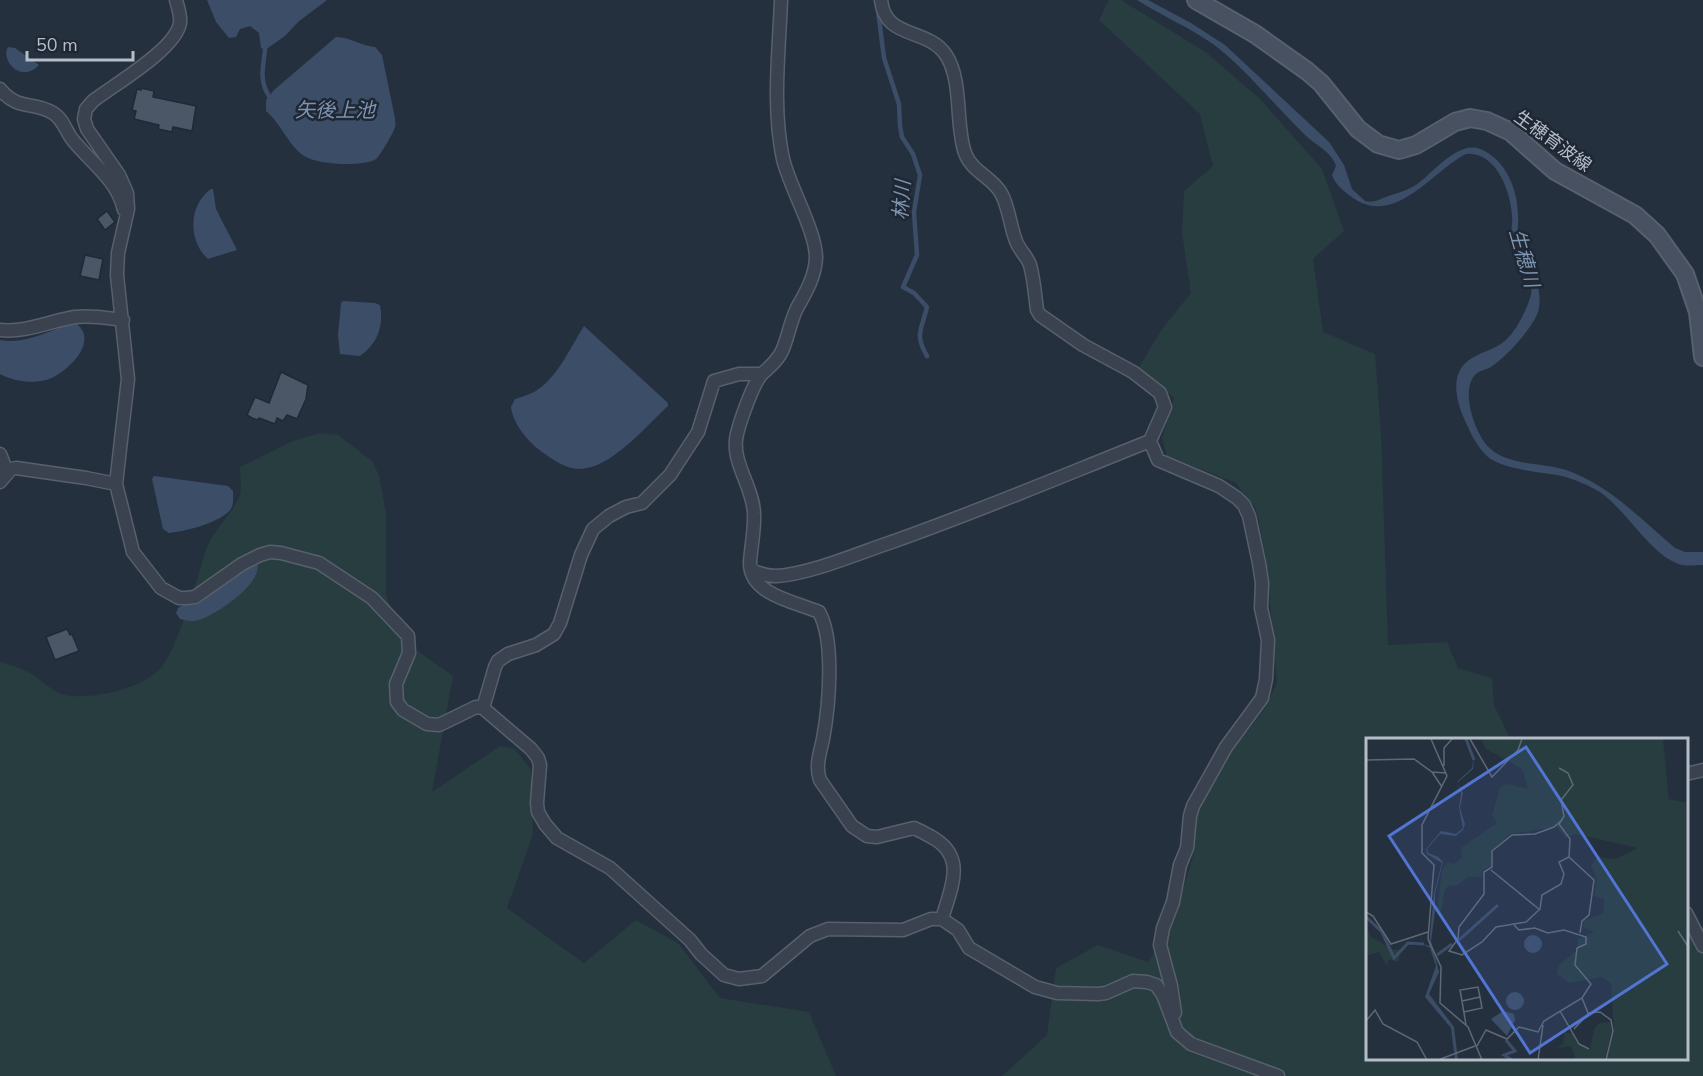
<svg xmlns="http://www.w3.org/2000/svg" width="1703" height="1076" viewBox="0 0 1703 1076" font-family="'Nunito Sans','Noto Sans JP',sans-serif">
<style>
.green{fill:#273d3f}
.water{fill:#3b4d67}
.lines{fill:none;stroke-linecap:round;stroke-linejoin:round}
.stream{stroke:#3b4d67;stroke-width:4.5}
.building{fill:#4b5767;stroke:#202935;stroke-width:1.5}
.street-casing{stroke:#57606c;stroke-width:15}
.secondary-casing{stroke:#57606c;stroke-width:20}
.street{stroke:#39424e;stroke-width:12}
.secondary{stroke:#475161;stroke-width:16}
.labels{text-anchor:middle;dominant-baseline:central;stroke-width:5;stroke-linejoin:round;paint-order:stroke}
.street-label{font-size:18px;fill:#b5bdc9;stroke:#1e2733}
.water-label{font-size:20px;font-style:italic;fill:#7d93b0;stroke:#1e2733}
.inset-river{fill:none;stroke:#3b4d67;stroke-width:3}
.inset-road{fill:none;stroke:#5f6876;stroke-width:1.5}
.view{fill:#5275d3;fill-opacity:0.15;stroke:#5275d3;stroke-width:3}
.inset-edge{fill:none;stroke:#b5bdc9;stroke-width:3}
</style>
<rect width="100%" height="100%" fill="#25303e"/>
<path class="green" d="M1109,0H1121L1207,53L1261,100L1322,169L1344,231L1313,259L1323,332L1375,354L1381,433L1388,645L1447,642L1458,668L1492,678L1494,705L1511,740H1367V1060H1686L1687,939L1703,927V1076H1002L1047,1035L1056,968L1098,945L1148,962L1175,918L1193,856L1196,813L1231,752L1266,707L1277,683L1266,558L1256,509L1236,483L1167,456L1162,438L1174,398L1139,367L1162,329L1191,293L1182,233L1184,191L1213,166L1200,114L1099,20Z
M320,433L338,435L372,461L379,475L386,513V595L397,627L408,644L453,676L432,792L500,746L515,749L531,770L533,834L507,908L584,963L636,920L678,943L720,998L809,1012L836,1076H0V662C10,665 21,668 30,673C41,679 53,693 65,695C91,700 141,689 160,669C177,650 197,580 205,553C211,531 231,517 240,495C242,487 240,476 240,467L293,441Z"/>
<path class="water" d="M207,0H327L298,22L285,36L265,50L261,48L259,33L250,26L240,29L236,37L229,38L216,22Z
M1137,0H1148L1191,23L1225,45L1329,142L1344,165L1352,189L1365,201C1374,203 1378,200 1386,197C1397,193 1406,191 1416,185C1432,174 1458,140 1480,149C1506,159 1518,190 1518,216C1519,224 1516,232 1519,239C1526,262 1543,281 1539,308C1537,324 1505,358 1491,367C1486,370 1480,370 1475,375C1462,390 1472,420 1480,435C1497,469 1539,460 1569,471C1610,486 1643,521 1675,548L1685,552H1703V565C1695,565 1684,567 1676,563C1648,551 1627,511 1600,492C1590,486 1574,479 1562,476C1542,472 1504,470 1488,457C1480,450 1472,437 1468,427C1458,407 1447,376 1469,360C1480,352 1494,350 1505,341C1516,331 1525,313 1530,298C1537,276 1518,259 1512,239C1510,231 1513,224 1512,216C1511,192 1496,151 1466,154C1432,171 1396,227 1353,198C1344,191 1336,186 1332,175L1336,166C1332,152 1315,145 1304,134C1275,106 1245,68 1213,44C1189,27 1162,16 1137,0Z
M336,37C351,37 361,46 375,47L382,55L395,118C395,121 396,124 395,127C394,132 380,156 376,159C364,167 318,165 304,156C288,145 280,122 266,111V100L274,90Z
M8,47L15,48L39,65C22,84 0,61 8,47Z
M211,189H213L216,209L237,250L208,259C188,241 188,205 211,189Z
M343,301L375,303L380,305C384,325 378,344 360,356L340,354L338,335L341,303Z
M70,324H77C100,343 64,375 46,380C31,384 13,381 0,374V340C23,345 49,331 70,324Z
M584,326L668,403V406C646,426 611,469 579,469C565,469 549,457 538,449C526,439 513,423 511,407L515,399C521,397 528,395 534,392C557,379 570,348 584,326Z
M154,476L228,486L233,491C233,496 234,505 231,509C220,523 186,531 169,533L163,529L152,479Z
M257,562C264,583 217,614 199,620C193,622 187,621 180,619L176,613L178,608Z"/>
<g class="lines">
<path class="stream" d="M878,11L884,58L899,104L900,126L902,137L913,154L920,175L914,212L917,255L903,287L914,293L927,307C922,329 914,334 927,356
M265,50C263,67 259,81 269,96"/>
</g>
<path class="building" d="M141,88L154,91L153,97L196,106L192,131L173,127L172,132L158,129L159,125L134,119L136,111L132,110L137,89L141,90Z
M107,211L115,222L105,230L97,219Z
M85,255L103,259L99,280L80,276Z
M281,372L308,385L306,399L297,419L287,415L283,421L277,418L275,424L259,418L258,420L252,418L247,415L255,397L269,403Z
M67,629L70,635L72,634L79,651L55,660L46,637Z"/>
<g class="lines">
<defs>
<path id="street" d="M176,0C178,7 181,16 180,23C176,49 115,84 93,101L86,109L84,119L87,129L119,175L127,193L128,209L118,253L117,275L128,379L116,484L133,552L161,588L179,598H186L195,597L242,564L260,555L270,552L281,553L319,563L372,598L408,636L409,653L396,684L397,702L403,710L427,724L439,725L476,707L483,708L531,749L538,758L540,765L537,803L538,812L545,824L557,838L610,868L690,940L701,954L724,975L739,979L762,976L810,936L828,929L903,930L931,919H942L958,930L969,948L1035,987L1057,993L1098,994L1106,993L1133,981L1147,982L1156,985L1163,995L1177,1032L1191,1044L1278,1076
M781,0C779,52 772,108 783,159C790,188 816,231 816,258C815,277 806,292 797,308C790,322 788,338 782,351C777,362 769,367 761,375C753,384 740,421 737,434C730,461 753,486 754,513C755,529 751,546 750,562C749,595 796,602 819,612C835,640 829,707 823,739C820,753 815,766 820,780L852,826L867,836L877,837L914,828C921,831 928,835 935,839C967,859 950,890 942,919
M881,0C885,40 927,27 946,55C963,81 955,125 965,153C972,172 992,177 1001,193C1009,207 1010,226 1016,241C1019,250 1027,256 1030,265C1034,279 1035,295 1037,310L1040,315L1083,345L1133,372L1160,393L1165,407L1150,441L1158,460L1219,486L1237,498L1244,505L1249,516L1259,563L1262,583L1261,608L1268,640L1266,679L1262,698L1226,747L1193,806L1190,816L1187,848L1180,865L1173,902L1163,928L1160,945L1171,986L1175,1013
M0,89C18,111 33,101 53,113C63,119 66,131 72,139C91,163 117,179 124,210
M0,330C26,333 50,321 75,317C92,315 107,318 123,320
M0,454L7,472
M0,482L11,469L16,468L86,478L116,484
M751,569C759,574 767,576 776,576C809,574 854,555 886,544C975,513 1062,476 1150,441
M483,708L495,667L498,661L508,654L536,645L554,634L560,623L581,555L593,529L609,516L626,507L642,503L670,475L698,432L714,381L739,374H762
M1686,774L1703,770
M1686,913L1703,946"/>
<path id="secondary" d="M1196,0L1255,34L1307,71L1321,83L1358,129L1378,144L1399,150L1416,145L1455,122L1470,118L1487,121L1511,132L1555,171L1635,215L1657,235L1685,274L1698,312L1703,357"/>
</defs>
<use href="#street" class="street-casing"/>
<use href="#secondary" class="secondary-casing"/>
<use href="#street" class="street"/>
<use href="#secondary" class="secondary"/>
</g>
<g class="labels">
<g class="street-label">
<text transform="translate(1553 141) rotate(36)">生穂育波線</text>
</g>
<g class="water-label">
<text x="335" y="110">矢後上池</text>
<text transform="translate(902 200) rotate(-86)">林川</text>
<text transform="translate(1524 258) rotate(74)">生穂川</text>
</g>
</g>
<g transform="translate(1366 738)">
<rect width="322" height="322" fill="#25303e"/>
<path d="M116,1H297L303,61L322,65V322H241L248,293L245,246L236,239L203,245L191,236L193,227L211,212L212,201L228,194L217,189L218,183L237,175L238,161L228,158L231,141L225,128L231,119L249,121L272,110L209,96L199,100L191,89L145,96L125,113V128L117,132L116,139H102L90,148L84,147L79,152L75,173L71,174L76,132L82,124L88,126L96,119L95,110L131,85L126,77L134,50L140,46L162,51L156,31L119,10ZM0,188L5,199L28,212L36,211L32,224L23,221L21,228L13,214L0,218ZM244,284L246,293L238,322H210L205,308L190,310L197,306L198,294L207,296L209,302L224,311L228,291L233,285Z" fill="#273d3f"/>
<path d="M108,17L107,31L91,45L97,55L94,70L99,86L97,92L90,98L74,96L61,111L62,115L72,119L77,124L69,155V174L65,203L73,234L63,256L88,289L92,322H89L85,290L59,259L70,228L64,210L54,205L63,208L68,155L76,125L61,116L60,111L75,93L90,96L97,90L93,70L95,56L91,44L106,30ZM158 206a9 9 0 1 1 18 0a9 9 0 1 1-18 0ZM140 263a9 9 0 1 1 18 0a9 9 0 1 1-18 0ZM137,273L148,276L149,282L141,298L125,281Z" fill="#3b4d67"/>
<path class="inset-river" d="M100,1L108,22M0,179L16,194L28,220L42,205L58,206M93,202L132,167M71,217L86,206M140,302L149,313L138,317L146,322"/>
<path class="inset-road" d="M65,1L81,38L56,87V115L68,127L62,201L75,229L74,265L102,289L116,322M104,1L126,39L152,12L156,1M0,22L48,21L66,34L80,35M78,28V10L86,1M193,30L202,35L207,47L195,62L198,78L193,86L204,101L203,119M66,34L76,49M197,81L188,89L169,96L146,97L126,113V129L118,134V156L93,189L92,201L83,213L96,217L116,204L130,189L160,184L174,171L176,157L195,146L198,136L193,124L203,119M203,119L228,142L223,177L216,183L214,195M125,132L174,172M0,174L7,178L25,206L62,194M312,193L323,210M216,260L222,275L234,274L245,282L247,293L240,322M96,263L94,252L112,249L114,259M194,273L213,306L223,311M98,274L116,270L114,259L96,263L100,287M0,283L9,272L17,286L51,304L61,322M208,291L223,275M111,308L120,292L141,301L153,289L172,294L178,283L216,260L225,246L209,227L211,210L220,206V199L198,192L182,195L169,190L153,192L148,187M72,322L109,308M172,322L177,287"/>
<path class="view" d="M160,9L301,226L164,315L23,98Z"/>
<rect width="322" height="322" class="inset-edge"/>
</g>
<path d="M27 51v9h106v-9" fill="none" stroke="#b5bdc9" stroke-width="3"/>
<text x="36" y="51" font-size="18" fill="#b5bdc9" stroke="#1e2733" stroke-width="4.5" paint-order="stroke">50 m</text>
</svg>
